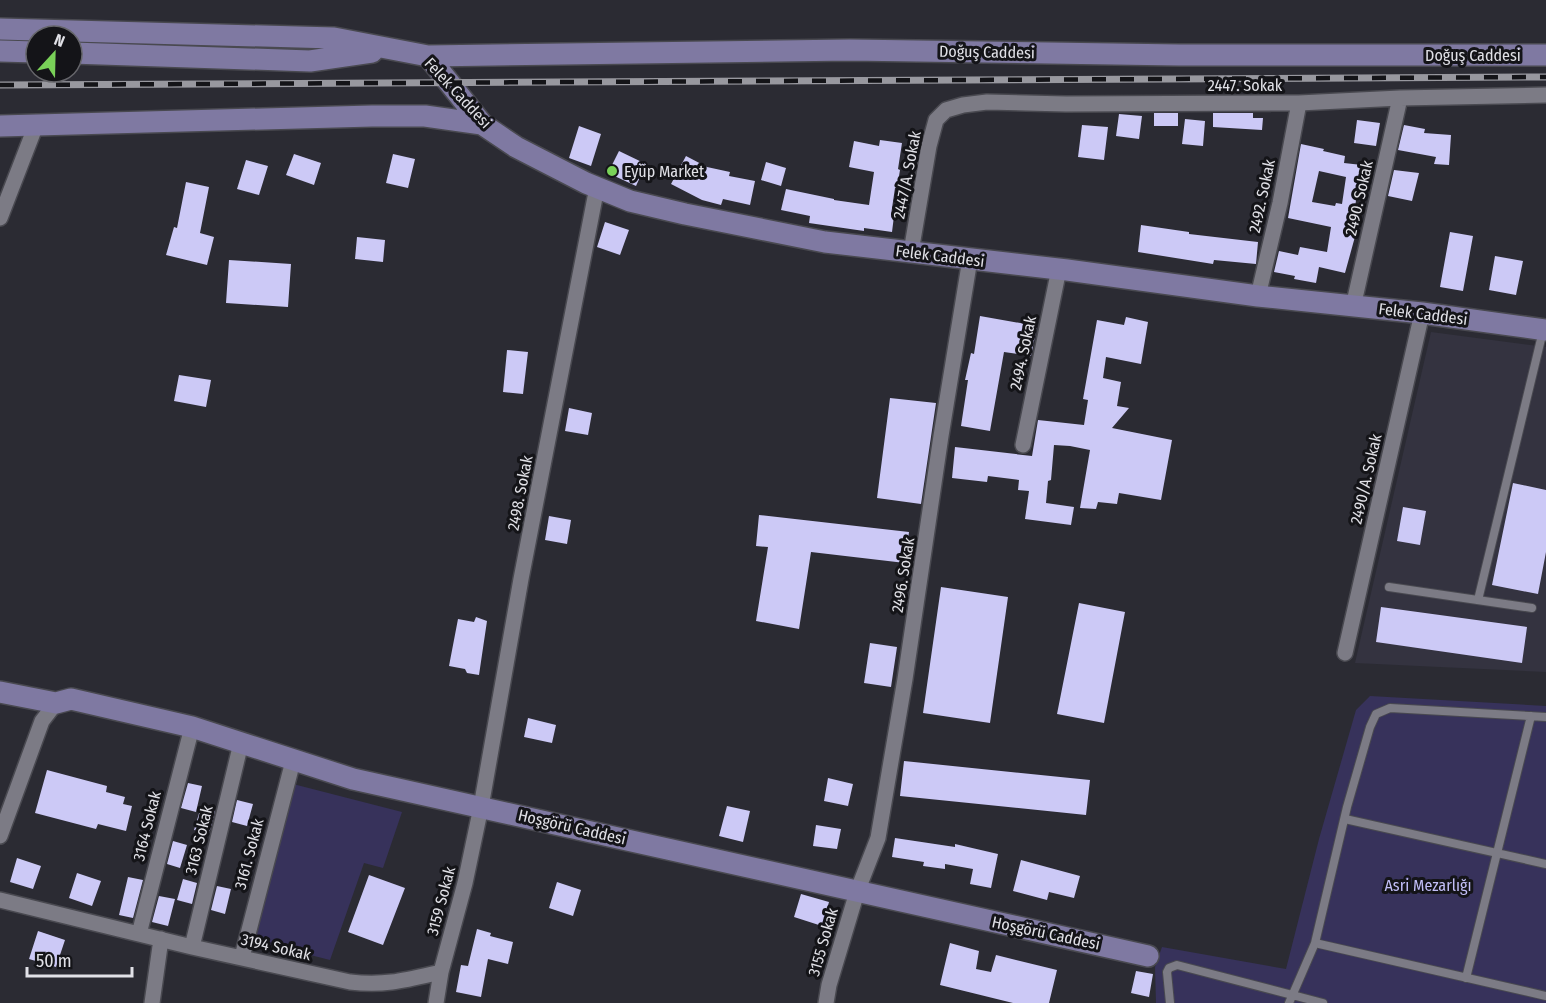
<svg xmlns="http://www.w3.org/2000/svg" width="1546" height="1003" viewBox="0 0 1546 1003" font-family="'Fira Sans Condensed',sans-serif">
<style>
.built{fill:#343340}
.green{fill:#37325b}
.building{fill:#ccc9f6;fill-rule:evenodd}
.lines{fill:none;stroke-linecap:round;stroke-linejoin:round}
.lane-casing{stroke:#494950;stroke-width:10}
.street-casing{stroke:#494950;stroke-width:18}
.secondary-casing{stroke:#494950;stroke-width:24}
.lane{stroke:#7c7b85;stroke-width:8}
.street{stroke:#7c7b85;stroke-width:15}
.secondary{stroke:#7f79a2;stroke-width:21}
.rail-casing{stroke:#98989f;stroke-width:7}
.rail{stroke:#141418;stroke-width:4.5;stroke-dasharray:14;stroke-linecap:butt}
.poi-dot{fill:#79d158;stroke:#141418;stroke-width:2}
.labels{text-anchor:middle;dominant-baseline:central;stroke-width:6;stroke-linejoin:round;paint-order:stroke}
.street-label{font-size:16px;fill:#e1e1e7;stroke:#141418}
.poi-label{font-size:16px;fill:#e1e1e7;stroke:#141418;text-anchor:start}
.park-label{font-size:16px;fill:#c2bef7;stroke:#141418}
</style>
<rect width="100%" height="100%" fill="#2b2b33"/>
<path class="built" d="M1431,332L1546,347V672L1355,663Z"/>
<path class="green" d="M1370,696L1546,706V1003H1156L1155,967L1162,947L1286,969L1319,839L1356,710Z
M293,784L402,812L383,868L364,863L330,960L255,941Z"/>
<path class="building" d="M1154,113H1178V126H1154Z
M1213,113H1253V118H1263L1262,130L1213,127Z
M1119,114L1142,116L1139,139L1116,136Z
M1185,119L1205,121L1203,146L1182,144Z
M1357,120L1380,123L1376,146L1354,143Z
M1082,125L1108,127L1104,160L1078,157Z
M1404,125L1425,129L1424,133L1451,135L1449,165L1434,164L1436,157L1398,150Z
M579,126L601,134L591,166L569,158Z
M880,140L902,143L898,169L900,170L897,188H895L891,215L894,216L892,232L864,228V231L809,223L810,216L781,210L786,189L834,199V200L869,205L874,172L849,167L854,141L879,146Z
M1301,144L1324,149L1323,151L1345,156L1344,163L1371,166L1367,189L1358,188L1351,232L1356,233L1345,273L1319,267L1316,283L1294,279L1295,276L1274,272L1279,251L1298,255L1300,247L1327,252L1331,227L1288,218ZM1319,171L1346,177L1342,204L1336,203L1335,206L1312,202Z
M619,151L646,164L636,186L608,173Z
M294,154L321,163L314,185L286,175Z
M393,154L415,159L408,188L386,183Z
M686,156L707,167L730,172L729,176L755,181L750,205L723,199L721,205L702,200L671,184Z
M246,160L268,166L259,195L237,189Z
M766,162L786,168L781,186L761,180Z
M1394,170L1419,173L1412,201L1388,196Z
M186,182L209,187L200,233L214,237L207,265L166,255L174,227L177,228Z
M605,222L629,230L620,255L597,247Z
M1141,225L1189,232V234L1258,242L1256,264L1214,260L1213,264L1138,252Z
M1450,232L1473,236L1463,291L1440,287Z
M357,237L385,240L383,262L355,259Z
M1495,256L1523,261L1516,295L1489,290Z
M229,260L291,264L288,307L226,303Z
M980,316L1037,326L1031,356L1004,352L990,431L961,426L968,380H965L971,353L974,354Z
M1126,317L1148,322L1141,364L1106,357L1103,378L1121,382L1117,406L1129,408L1112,428L1172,440L1161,500L1119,493L1117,504L1098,502L1096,509L1080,508L1090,450L1070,446L1054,445L1051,480L1048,481L1046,503L1074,507L1071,525L1025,519L1029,491L1018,490L1019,480L988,476L987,482L952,478L955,447L1032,456L1038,420L1084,425L1088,400L1083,399L1097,320L1124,325Z
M507,350L528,352L523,394L503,392Z
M179,375L211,380L206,407L174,401Z
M890,398L936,403L921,504L877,498Z
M569,408L592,413L588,435L565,431Z
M1513,483L1546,490V552L1538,594L1492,585Z
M1403,507L1426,511L1420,545L1397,541Z
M759,515L909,532L905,563L811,552L799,629L756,621L768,547L756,546Z
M549,516L571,520L567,544L545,540Z
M941,587L1008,597L990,723L923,713Z
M1079,603L1125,612L1104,723L1057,714Z
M1381,607L1527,627L1522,663L1376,642Z
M476,617L487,621L479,675L467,673L465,669L449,666L458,619L474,622Z
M870,643L897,647L891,687L864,683Z
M528,718L556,725L552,743L524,737Z
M904,761L1090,780L1086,815L900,796Z
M47,770L107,786L106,792L125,797L123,804L132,806L126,831L98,824L96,829L35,813Z
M828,778L853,784L848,806L824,801Z
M188,783L202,786L196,812L181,808Z
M237,800L253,804L247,826L232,822Z
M727,806L750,811L743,842L719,836Z
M201,807L215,811L209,834L194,830Z
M816,825L841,829L837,849L813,846Z
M895,838L955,847V844L998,854L991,888L970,884L973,869L945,864V869L923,866L924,862L892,857Z
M173,841L187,845L180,868L167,864Z
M17,858L41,866L33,889L10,882Z
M1021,860L1080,876L1074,898L1049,892L1047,900L1013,891Z
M77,873L101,881L92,906L69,898Z
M369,875L405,888L383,945L348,932Z
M128,877L143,880L133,918L119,915Z
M183,879L197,883L192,904L177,900Z
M557,882L581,890L573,916L549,908Z
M217,886L231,889L225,914L211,910Z
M801,894L829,902L822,926L794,917Z
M159,896L175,899L168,926L152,922Z
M477,929L491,933L490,936L513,942L508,964L488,959L481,997L456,992L461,965L468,966Z
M38,931L65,940L56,967L29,959Z
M950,943L979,951L976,969L991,972L996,955L1057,970L1049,1003H1013L940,985Z
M1136,971L1153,974L1149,997L1131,993Z"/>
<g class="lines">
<defs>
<path id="lane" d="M1389,587L1532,608
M1478,600L1543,331
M1345,819L1546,864
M1315,943L1546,996
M1466,978L1531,716
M1170,1003L1167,972L1169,968L1177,965L1323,1003
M1289,1003L1315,943L1347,807L1370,727L1376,714L1390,708L1546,717"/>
<path id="street" d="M0,218L36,125
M911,252L929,146L936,120L946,110L963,105L987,102L1066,104L1299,103L1400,98L1546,95
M1258,296L1280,203L1299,103
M1353,307L1400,98
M1023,445L1059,269
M1345,653L1422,313
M0,836L42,721L56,703
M0,900L192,947L350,982C386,986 406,980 441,972
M139,934L192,727
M192,947L241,743
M242,957L293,761
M152,1003L161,939
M436,1003L441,972L465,883L481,807L521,579L597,187
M826,1003L829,985L857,892L878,838L905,679L941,436L970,259"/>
<path id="secondary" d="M0,29L334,38L428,56L482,124L516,147L586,183L630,201L685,214L825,242L1067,270L1258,296L1422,313L1546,330
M0,51L36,52
M72,53L310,61L372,52
M428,56L850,50L1179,55H1546
M0,126L372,116H425L482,124
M0,692L56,703L71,699L192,727L353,779L1148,956"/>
</defs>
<use href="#lane" class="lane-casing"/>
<use href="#street" class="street-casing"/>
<use href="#secondary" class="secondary-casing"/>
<use href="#lane" class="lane"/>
<use href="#street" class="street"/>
<use href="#secondary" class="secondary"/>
<defs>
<path id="rail" d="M0,85L1546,77"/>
</defs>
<use href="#rail" class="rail-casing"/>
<use href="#rail" class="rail"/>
</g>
<circle class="poi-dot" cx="612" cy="171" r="6"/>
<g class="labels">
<g class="street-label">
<text transform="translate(987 52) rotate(1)">Doğuş Caddesi</text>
<text x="1473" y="55">Doğuş Caddesi</text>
<text x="1245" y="85">2447. Sokak</text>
<text transform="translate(458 93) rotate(47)">Felek Caddesi</text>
<text transform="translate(907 175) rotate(-79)">2447/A. Sokak</text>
<text transform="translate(1262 196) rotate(-78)">2492. Sokak</text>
<text transform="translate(1359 198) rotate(-77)">2490. Sokak</text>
<text transform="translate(940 256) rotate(7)">Felek Caddesi</text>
<text transform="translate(1423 314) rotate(7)">Felek Caddesi</text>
<text transform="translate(1023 353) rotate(-78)">2494. Sokak</text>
<text transform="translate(1366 479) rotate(-77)">2490/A. Sokak</text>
<text transform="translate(520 493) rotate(-79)">2498. Sokak</text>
<text transform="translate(903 575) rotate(-81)">2496. Sokak</text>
<text transform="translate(147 826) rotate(-76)">3164 Sokak</text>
<text transform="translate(572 827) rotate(13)">Hoşgörü Caddesi</text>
<text transform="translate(199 840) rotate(-76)">3163 Sokak</text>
<text transform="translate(249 854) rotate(-75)">3161. Sokak</text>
<text transform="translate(441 901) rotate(-75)">3159 Sokak</text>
<text transform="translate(1046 933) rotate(12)">Hoşgörü Caddesi</text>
<text transform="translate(823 942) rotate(-74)">3155 Sokak</text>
<text transform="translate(276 947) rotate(13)">3194 Sokak</text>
</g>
<g class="poi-label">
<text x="624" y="171">Eyüp Market</text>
</g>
<g class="park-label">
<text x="1428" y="885">Asri Mezarlığı</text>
</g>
</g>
<g transform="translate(54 54) rotate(22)"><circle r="28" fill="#141418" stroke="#66666b" stroke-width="1.5"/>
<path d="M0-4.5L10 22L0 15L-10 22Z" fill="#79d158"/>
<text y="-9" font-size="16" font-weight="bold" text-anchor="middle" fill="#e1e1e7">N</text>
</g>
<path d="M27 967v9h105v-9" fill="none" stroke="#e1e1e7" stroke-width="3"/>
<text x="36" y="967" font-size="18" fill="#e1e1e7" stroke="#141418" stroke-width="4.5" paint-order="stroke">50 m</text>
</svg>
